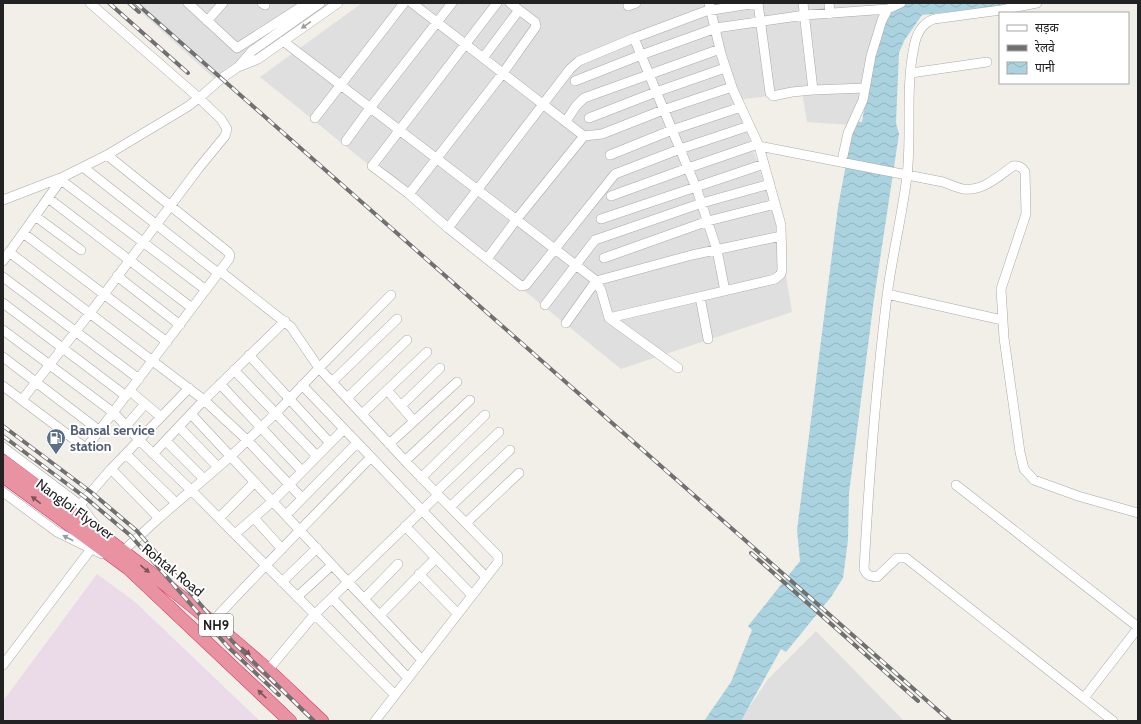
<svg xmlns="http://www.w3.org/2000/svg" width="1141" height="724" viewBox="0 0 1141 724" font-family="Cabin,'Noto Sans Devanagari',sans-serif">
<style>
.residential{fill:#e0dfdf}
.railway{fill:#ebdbe8}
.water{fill:url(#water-waves)}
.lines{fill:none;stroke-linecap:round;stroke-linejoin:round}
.minor-casing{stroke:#a9a9a9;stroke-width:10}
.highway-casing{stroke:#dc2a67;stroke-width:14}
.minor{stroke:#fff;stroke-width:9}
.highway{stroke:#e892a2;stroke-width:13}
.rail-casing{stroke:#707070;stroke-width:4}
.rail{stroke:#fff;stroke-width:2.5;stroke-dasharray:8;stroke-linecap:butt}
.oneway{fill:#9c9c9c}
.oneway2{fill:#7b545c}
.labels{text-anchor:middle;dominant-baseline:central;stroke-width:4;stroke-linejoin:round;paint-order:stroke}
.shield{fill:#fff;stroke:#646464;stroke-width:1}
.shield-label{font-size:13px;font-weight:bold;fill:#222}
.service-label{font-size:14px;font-weight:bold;fill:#4e5e75;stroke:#fff;text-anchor:start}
.street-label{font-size:14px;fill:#222;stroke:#fff}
</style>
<defs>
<pattern id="water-waves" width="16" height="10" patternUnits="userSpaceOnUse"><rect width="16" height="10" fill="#aad3df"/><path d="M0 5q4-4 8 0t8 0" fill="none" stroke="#92b5bf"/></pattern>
</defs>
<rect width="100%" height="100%" fill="#f2efe9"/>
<path class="residential" d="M131,3H332L218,82Z
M362,3H897L852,125L807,122L802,92L737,100L777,223L792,312L621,369L260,77Z
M816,631L904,721H740L768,679Z"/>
<path class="railway" d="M97,574L134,601L260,721H3V701Z"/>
<path class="water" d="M901,3H1017L1010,5L922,15L904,41L899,53L896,123L899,134L874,299L849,493L848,540L843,578L831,597L786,652L781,649L741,721H704L731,682L752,630L748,626L800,561L797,530L838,207L854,121L862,122L874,48L885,18Z"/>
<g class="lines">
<defs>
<path id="minor" d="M188,3L237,48L307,3
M262,3L265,5
M412,3L584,136L516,220L487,259
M497,3L372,166L409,194L448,228L521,286L526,285L615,174L680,149L749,126
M758,3L770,93L773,96L792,92L813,90
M803,3L813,90L865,88
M829,3L830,14
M1037,3L1001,10L934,19C922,23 916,35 914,47C905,89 912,134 907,176C902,216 892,256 887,296C876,386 869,478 864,569C867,576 870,576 877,577L897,558H906L1113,721
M628,6L636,3
M207,21L223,3
M634,38L697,190L717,250L725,291
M283,41L594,279L601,290L609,318L678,368
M483,58L519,10
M239,66L252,51L320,3
M911,73L987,62
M575,81L641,55L716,28L805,15L888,9
M315,118L404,3
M589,118L656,92L725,68
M566,121L576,106L584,98L720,49
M584,136L602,134L663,110L732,87
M346,141L370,108L452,3
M759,146L943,182C949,184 957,188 963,189C982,192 999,176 1013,166C1019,165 1022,167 1025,172L1026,214L1001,289L1004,338L1020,452L1024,469L1034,480L1078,496L1138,513
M610,155L672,130L741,107
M843,156L848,133L863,100L871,56L882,20L888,9L901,3
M83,167L218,273
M61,180L206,290
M409,194L503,73L535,28L536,26L535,22L510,3
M611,196L688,168L758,144
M48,198L192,308
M3,200L63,177L107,155L187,107L199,98L222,78L238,67L258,59L338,3
M35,216L81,250
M601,219L764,164
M448,228L570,69L579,61L634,38L706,11L757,3
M23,233L167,342
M9,252L204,400L247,440L302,498
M604,258L708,221L775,204
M3,261L63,177
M220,271L291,327L319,368L408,464L498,556V562L375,721
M117,276L180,325
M3,277L139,379
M887,294L1002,320
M700,297L708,339
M3,303L126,396
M545,305L595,240L702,203L770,184
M609,318L775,279L781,274L782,270L781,225L759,146L733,90L721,54L709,3
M566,323L596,281L692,255L781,236
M3,330L114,413L139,440L191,490L395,695
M249,355L330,443
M3,357L100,431
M234,370L317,456
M332,382L397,319
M220,384L302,471
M302,385L486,577
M3,386L83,446L87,447L229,259L230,255L228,252L107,155
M387,390L414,421
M130,391L161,417
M347,398L407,340
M22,400L90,313L198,169L225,136L227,129L221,119L199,98L90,3
M401,406L440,368
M191,414L348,582L422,660
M362,414L427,352
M126,426L145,404
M179,427L218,467
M166,441L204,479
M389,444L457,382
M3,447L80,505L97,527
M126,454L176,503
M153,454L204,400L285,321
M405,461L470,400
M111,469L159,518
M421,478L485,415
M956,485L1138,627
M3,492L57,532L102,554
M436,492L499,432
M80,505L111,469L189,388
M450,507L510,450
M286,515L357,443
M219,518L255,482
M254,518L282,549
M466,523L519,473
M405,526L472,595
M235,534L273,501L344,429
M123,551L159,518L231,456L276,413L319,368L391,295
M419,574L458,614
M282,582L317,548
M297,597L332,565
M332,598L408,678
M364,599L398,564
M380,615L436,558
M212,622C264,566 318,512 371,457
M3,665L91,549
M268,670L314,615L438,495
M1084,698L1138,628"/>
<path id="highway" d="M3,461C90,526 178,591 260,663C281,681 301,702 322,721
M3,476L128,568L290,721"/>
</defs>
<use href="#minor" class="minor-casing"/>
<use href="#highway" class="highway-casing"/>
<use href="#minor" class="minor"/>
<use href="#highway" class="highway"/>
<defs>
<path id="rail" d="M109,3L188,73
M129,3L139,12
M136,3L950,721
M3,426L91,492L137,531L233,642L314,721
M3,436L86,498L131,536L228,647L279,695
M751,553L918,701"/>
</defs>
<use href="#rail" class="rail-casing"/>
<use href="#rail" class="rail"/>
</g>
<defs><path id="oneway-solid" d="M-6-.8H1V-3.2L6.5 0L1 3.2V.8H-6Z"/></defs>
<g class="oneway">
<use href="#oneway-solid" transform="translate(306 25) rotate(145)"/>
<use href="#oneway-solid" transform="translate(68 538) rotate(-153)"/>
</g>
<g class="oneway2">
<use href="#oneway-solid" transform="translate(36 500) rotate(-143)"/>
<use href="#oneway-solid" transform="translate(145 569) rotate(39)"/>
<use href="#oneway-solid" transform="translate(246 651) rotate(40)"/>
<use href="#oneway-solid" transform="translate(262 694) rotate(-136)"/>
</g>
<defs>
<symbol id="fuel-pin" viewBox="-11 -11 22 30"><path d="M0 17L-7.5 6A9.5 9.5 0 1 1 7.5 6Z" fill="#5c6f8a" stroke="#fff"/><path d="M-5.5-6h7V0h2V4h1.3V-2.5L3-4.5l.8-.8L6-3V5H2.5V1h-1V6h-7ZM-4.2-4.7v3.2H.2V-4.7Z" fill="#fff"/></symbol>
</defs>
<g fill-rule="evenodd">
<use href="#fuel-pin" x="45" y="427" width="22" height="30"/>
</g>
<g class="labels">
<rect class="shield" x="199" y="614" width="34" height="22" rx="3"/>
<g class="shield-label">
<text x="216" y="625">NH9</text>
</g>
<g class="service-label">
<text x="70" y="430">Bansal service<tspan x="70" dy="16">station</tspan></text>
</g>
<g class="street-label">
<text transform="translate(75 509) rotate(36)">Nangloi Flyover</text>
<text transform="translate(173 570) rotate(39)">Rohtak Road</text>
</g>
</g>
<rect width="1141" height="724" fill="none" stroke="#222222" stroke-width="8"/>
<rect x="999" y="12" width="130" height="72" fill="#ffffff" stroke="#a7a7a7"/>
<rect x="1007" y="25" width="20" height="6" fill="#ffffff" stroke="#a7a7a7"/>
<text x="1035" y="32" font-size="12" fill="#222222">सड़क</text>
<rect x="1007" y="45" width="20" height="6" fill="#707070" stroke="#a7a7a7"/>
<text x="1035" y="52" font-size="12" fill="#222222">रेलवे</text>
<rect x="1007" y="62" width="20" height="12" fill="url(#water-waves)" stroke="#a7a7a7"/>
<text x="1035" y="72" font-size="12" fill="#222222">पानी</text>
</svg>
